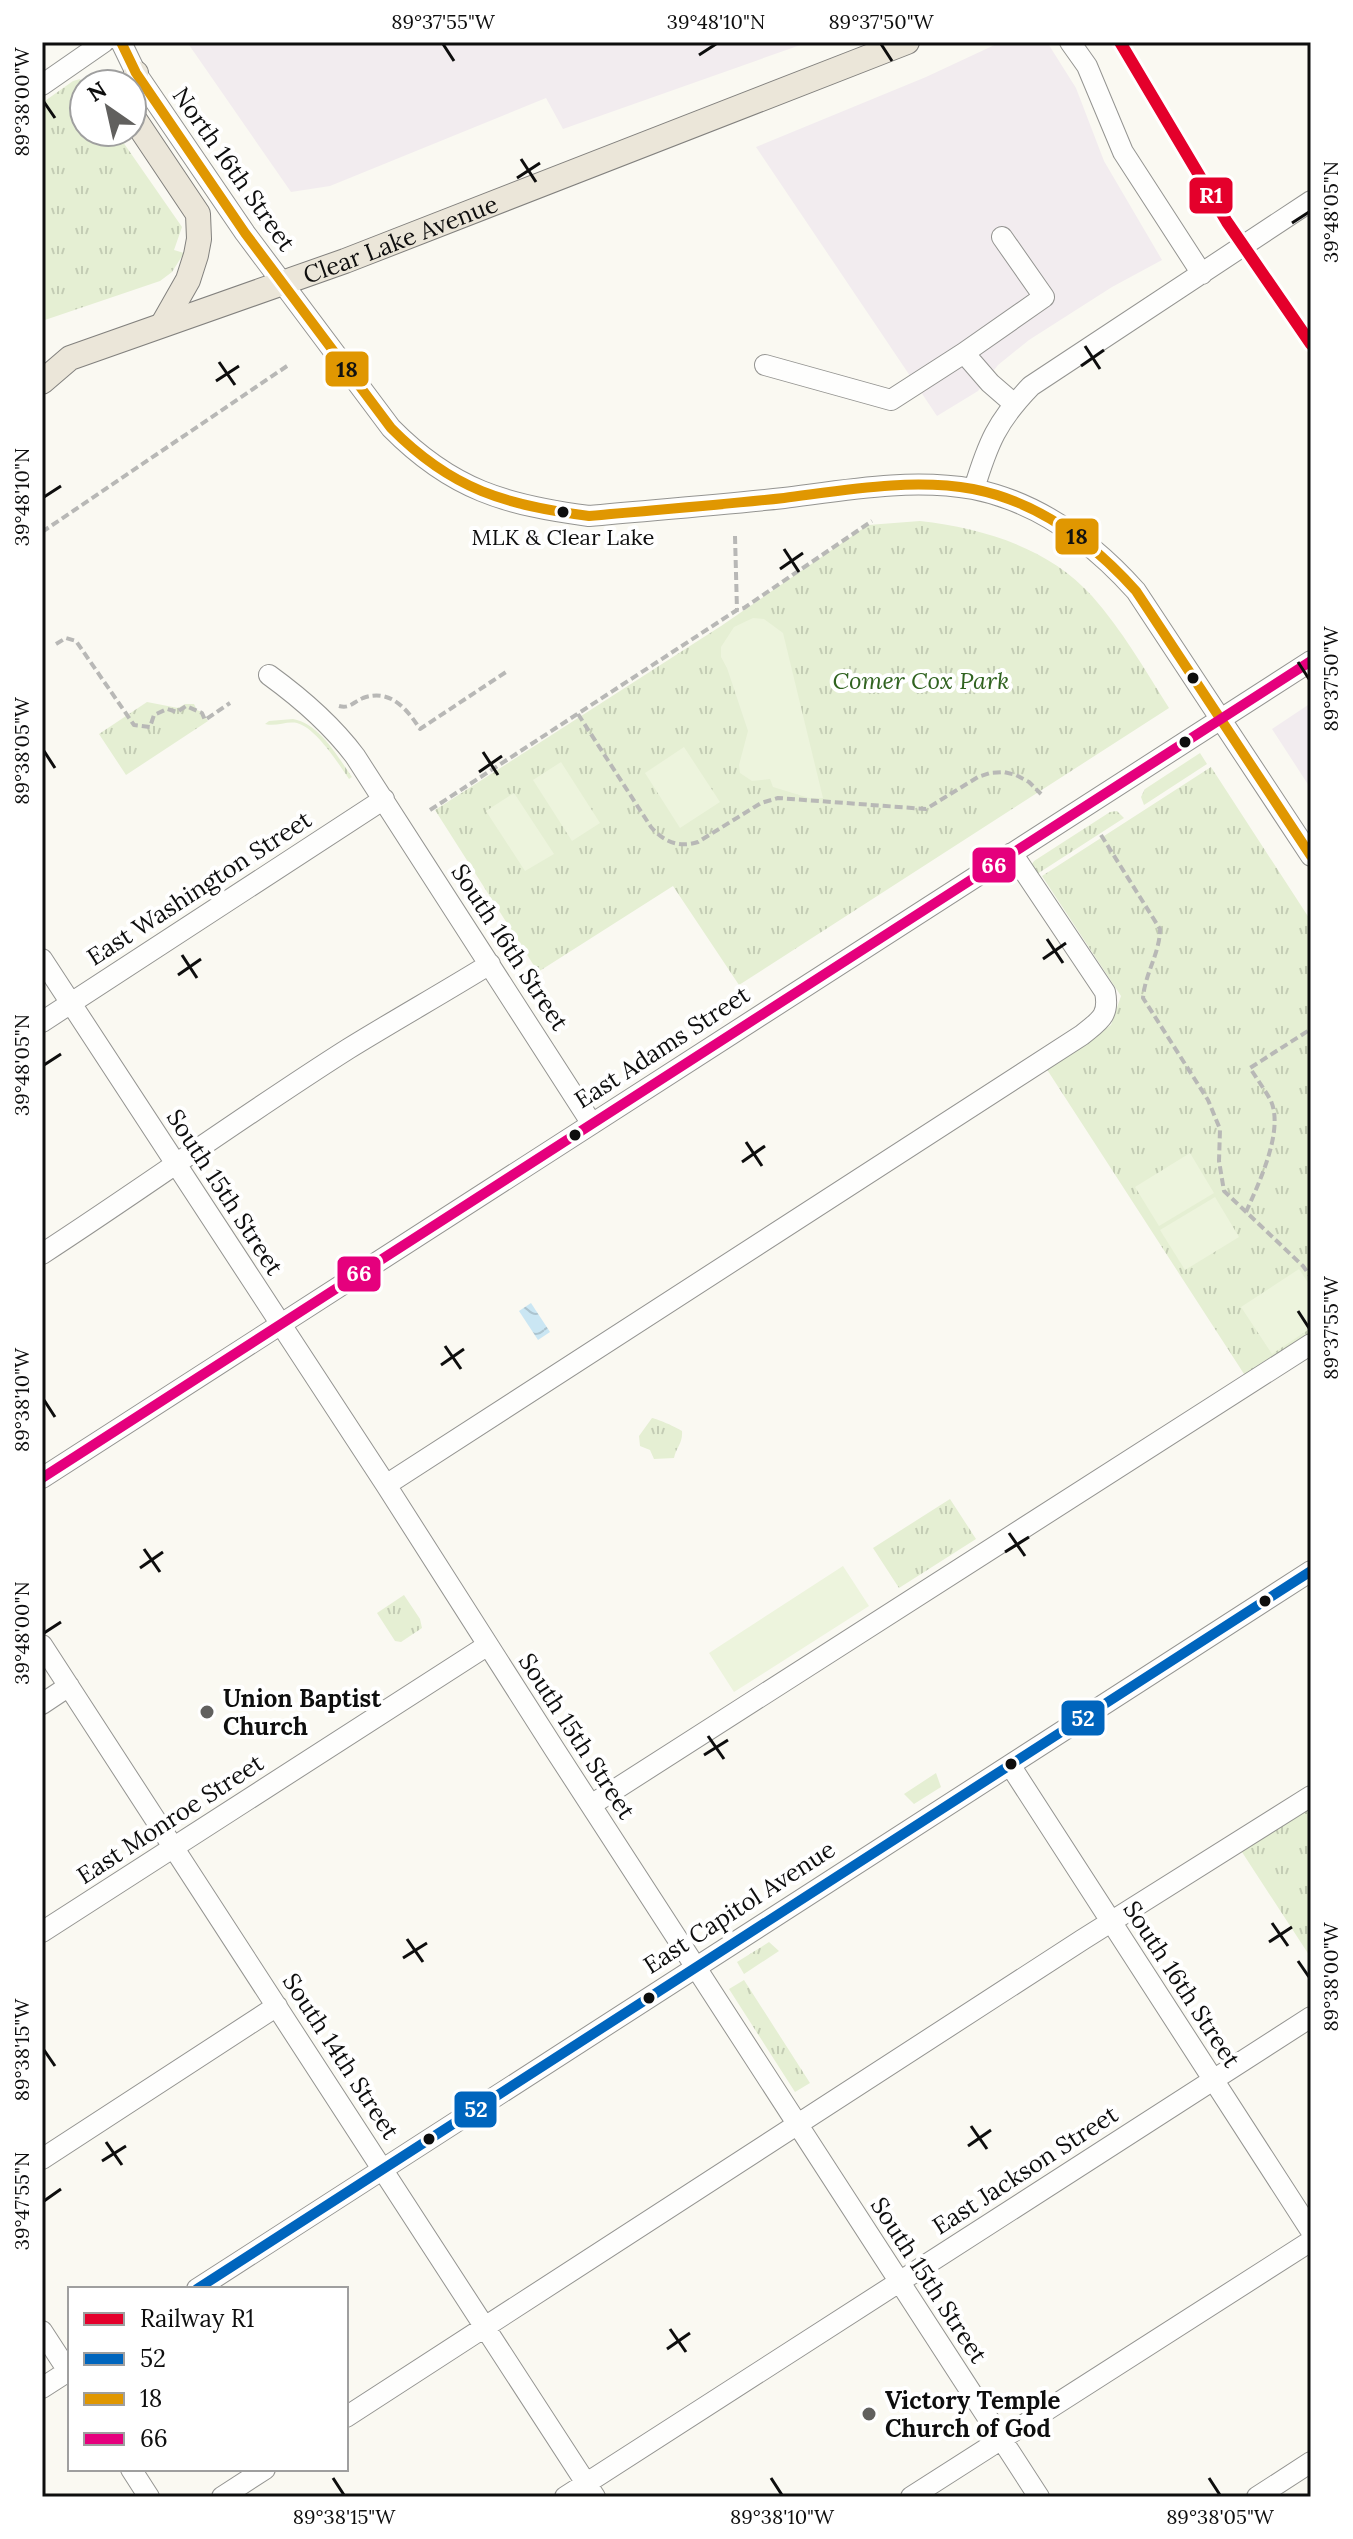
<svg xmlns="http://www.w3.org/2000/svg" width="1353" height="2539" font-family="Lora,serif">
  <style>
    .industrial { fill: #f2ecef }
    .grass { fill: url(#grass-tufts) }
    .pitch { fill: #edf4dd }
    .water { fill: url(#water-waves) }
    .lines { fill: none; stroke-linecap: round; stroke-linejoin: round }
    .minor-casing { stroke: #949491; stroke-width: 22 }
    .major-casing { stroke: #82817e; stroke-width: 26 }
    .path { stroke: #b8b8b6; stroke-width: 4; stroke-dasharray: 8 4; stroke-linecap: butt }
    .minor { stroke: #fefefd; stroke-width: 20 }
    .major { stroke: #ebe6d9; stroke-width: 24 }
    .bus-1-casing { stroke: #fff; stroke-width: 16 }
    .bus-2-casing { stroke: #fff; stroke-width: 16 }
    .bus-3-casing { stroke: #fff; stroke-width: 16 }
    .bus-1 { stroke: #0065bd; stroke-width: 10 }
    .bus-2 { stroke: #e09701; stroke-width: 10 }
    .bus-3 { stroke: #e5007d; stroke-width: 10 }
    .rail-1-casing { stroke: #fff; stroke-width: 18 }
    .rail-1 { stroke: #e4002b; stroke-width: 12 }
    .ticks { fill: none; stroke: #0e0e0e; stroke-width: 3 }
    .bus-dot { fill: #0e0e0e; stroke: #fff; stroke-width: 3 }
    .poi-dot { fill: #61605e; stroke: #fff; stroke-width: 3 }
    .labels { text-anchor: middle; dominant-baseline: central; stroke-width: 8; stroke-linejoin: round; paint-order: stroke }
    .bus-label { font-size: 22px; fill: #0e0e0e; stroke: #fff }
    .street-label { font-size: 24px; fill: #0e0e0e; stroke: #fff }
    .park-label { font-size: 24px; font-style: italic; fill: #306320; stroke: #fff }
    .poi-label { font-size: 24px; font-weight: bold; fill: #0e0e0e; stroke: #fff; text-anchor: start }
    .line-badge { stroke: #fff; stroke-width: 3 }
    .badge-label { font-size: 22px; text-anchor: middle; font-weight: bold; fill: #fff }
    .pale-badge-label { font-size: 22px; text-anchor: middle; font-weight: bold; fill: #111 }
    .neatline { fill: none; stroke: #0e0e0e; stroke-width: 3 }
    .ticks-label { font-size: 20px; text-anchor: middle; fill: #0e0e0e }
  </style>
  <defs>
    <pattern id="grass-tufts" width="24" height="20" patternUnits="userSpaceOnUse" patternTransform="scale(2)"><rect width="24" height="20" fill="#e5efd3"/><path d="M3 7l-1-3M5 7V3M7 7l1-3M15 17l-1-3M17 17v-4M19 17l1-3" fill="none" stroke="#c3ccb4"/></pattern>
    <pattern id="water-waves" width="16" height="10" patternUnits="userSpaceOnUse" patternTransform="scale(2)"><rect width="16" height="10" fill="#cae6f3"/><path d="M0 5q4-4 8 0t8 0" fill="none" stroke="#acc4cf"/></pattern>
  </defs>
  <rect width="100%" height="100%" fill="#faf9f2"/>
  <path class="industrial" d="M187,42H809L563,129L546,98L330,186L291,192Z
    M1001,42H1047L1076,88L1104,161L1162,260L1112,287L1029,340L998,365L978,391L937,416L756,147L926,77Z
    M1311,703V789L1272,729Z"/>
  <path class="grass" d="M80,79L84,85V132H116L182,227L174,250L184,253L172,272L160,281L42,321V103L73,81Z
    M920,521C983,528 1049,548 1092,596C1122,630 1145,670 1169,708L739,985L673,886L538,972L435,810L721,626L868,525Z
    M147,702L178,708L185,704H194L197,710L202,712L208,721L126,775L99,734Z
    M293,719C320,724 337,756 352,777L349,779C338,763 316,728 297,723C286,721 276,727 265,724L269,721Z
    M1200,753L1207,764L1144,805L1141,797L1145,789Z
    M1211,767L1311,921V1334L1246,1377L1046,1068L1111,1025L1121,996L1042,876Z
    M1117,811L1124,818L1034,876L1030,867L1034,861L1110,812Z
    M652,1418C658,1419 676,1427 682,1431C683,1443 676,1448 674,1458L654,1459L650,1450L640,1446L639,1436Z
    M950,1499L976,1539L899,1588L873,1548Z
    M404,1595L420,1619L422,1628L401,1642L395,1641L377,1613Z
    M936,1773L941,1787L914,1804L904,1794Z
    M1311,1802V1958L1240,1849Z
    M769,1942L779,1951L744,1974L737,1962Z
    M744,1980L810,2083L795,2092L729,1989Z"/>
  <path class="pitch" d="M753,618L764,619L783,633L823,798H809L773,787L770,779L752,781L740,773L739,765L748,731L727,668L721,657V647L734,627Z
    M684,747L720,802L680,828L645,773Z
    M561,762L600,823L572,841L533,780Z
    M514,793L554,854L525,871L486,811Z
    M1190,1153L1214,1193L1159,1226L1135,1187Z
    M1215,1197L1239,1237L1185,1270L1160,1230Z
    M1299,1269L1311,1287V1328L1272,1354L1241,1307Z
    M843,1566L869,1606L734,1692L709,1653Z"/>
  <path class="water" d="M531,1303L550,1332L538,1340L519,1311Z"/>
  <g class="lines">
    <defs>
      <path id="minor" d="M121,42L136,73L245,233L391,428C452,490 506,505 589,516C654,510 719,505 784,498C846,490 911,478 973,489C1039,502 1093,543 1136,591L1311,856
        M1070,42L1087,66L1123,152L1202,274
        M42,85L104,42
        M1002,237L1044,297L964,353L990,383L1013,403
        M765,365L891,400L964,353
        M974,489C988,443 997,421 1031,386L1311,201
        M269,675C302,699 331,724 355,756L592,1124
        M42,959L386,1485L555,1750L1039,2497
        M42,1022L384,799
        M42,1254C145,1187 244,1115 348,1049C395,1020 443,993 490,964
        M42,1478L1311,661
        M386,1485L1082,1035C1099,1021 1110,1016 1105,992L1012,853
        M42,1645L595,2497
        M42,1704L69,1686
        M1010,1765L1311,2231
        M591,1805L1311,1344
        M42,1932L488,1645
        M42,2159L277,2006
        M197,2289L1311,1571
        M42,2331L70,2374
        M42,2388L70,2370
        M346,2417L1082,1940L1311,1796
        M131,2469L149,2497
        M222,2497L265,2469
        M565,2497L1311,2017
        M911,2497L1311,2241
        M1257,2497L1311,2462"/>
      <g id="major">
        <path d="M136,73L133,117L198,214L199,239L196,255L188,280L163,324"/>
        <path id="s1" d="M42,382L70,358L345,261L907,42"/>
      </g>
    </defs>
    <use href="#minor" class="minor-casing"/>
    <use href="#major" class="major-casing"/>
    <path class="path" d="M42,532L290,364
      M735,536L737,610
      M56,644L66,638L76,641L134,725L150,727L154,715L167,709L177,712L186,706L202,713L205,720L230,703
      M339,706C350,709 353,702 363,698C390,688 407,709 420,729L509,670
      M578,714L651,827C664,842 679,848 698,842L761,803L778,798L926,809L978,777L990,773L1004,772L1016,775L1029,782L1041,794
      M430,810L737,610L744,608L872,521
      M1101,835L1160,929C1160,953 1145,973 1143,998L1208,1100L1220,1129L1219,1161L1224,1191L1303,1266L1311,1277
      M1246,1212C1259,1183 1284,1131 1271,1101C1265,1090 1257,1079 1250,1068L1311,1029"/>
    <use href="#minor" class="minor"/>
    <use href="#major" class="major"/>
    <defs>
      <path id="bus-1" d="M197,2289L1311,1571"/>
      <path id="bus-2" d="M121,42L136,73L245,233L391,428C452,490 506,505 589,516C654,510 719,505 784,498C846,490 911,478 973,489C1039,502 1093,543 1136,591L1311,856"/>
      <path id="bus-3" d="M42,1478L1311,661"/>
    </defs>
    <use href="#bus-1" class="bus-1-casing"/>
    <use href="#bus-2" class="bus-2-casing"/>
    <use href="#bus-3" class="bus-3-casing"/>
    <use href="#bus-1" class="bus-1"/>
    <use href="#bus-2" class="bus-2"/>
    <use href="#bus-3" class="bus-3"/>
    <defs>
      <path id="rail-1" d="M1120,42L1227,222L1311,344"/>
    </defs>
    <use href="#rail-1" class="rail-1-casing"/>
    <use href="#rail-1" class="rail-1"/>
  </g>
  <path class="ticks" d="M443,44L454,61M881,44L892,61M699,55L716,44M44,102L55,118M521,159L536,182M517,178L540,163M1292,223L1309,212M1085,346L1100,369M219,362L235,385M1081,366L1104,350M216,381L239,366M44,497L61,486M784,549L799,572M780,569L803,553M1298,662L1309,679M44,751L55,768M483,752L498,775M479,772L502,756M1047,939L1063,963M182,955L197,978M1043,959L1066,943M178,975L201,959M44,1065L61,1054M746,1142L762,1166M742,1162L765,1146M1298,1311L1309,1328M445,1346L461,1369M441,1365L464,1349M44,1400L55,1417M1009,1533L1025,1556M144,1549L160,1572M1005,1552L1029,1537M140,1568L163,1552M44,1633L61,1622M708,1736L724,1759M704,1755L728,1740M1272,1923L1288,1946M407,1939L423,1962M1269,1942L1292,1927M403,1958L427,1943M1298,1961L1309,1977M44,2050L55,2066M971,2126L987,2149M106,2142L122,2165M968,2146L991,2130M102,2161L126,2146M44,2201L61,2189M670,2329L686,2352M667,2349L690,2333M333,2478L344,2495M771,2478L782,2495M1209,2478L1220,2495"/>
  <g class="bus-dot">
    <circle cx="563" cy="512" r="7"/>
    <circle cx="1193" cy="678" r="7"/>
    <circle cx="1185" cy="742" r="7"/>
    <circle cx="575" cy="1135" r="7"/>
    <circle cx="1265" cy="1601" r="7"/>
    <circle cx="1011" cy="1764" r="7"/>
    <circle cx="649" cy="1998" r="7"/>
    <circle cx="429" cy="2139" r="7"/>
  </g>
  <g class="poi-dot">
    <circle cx="207" cy="1712" r="8"/>
    <circle cx="869" cy="2414" r="8"/>
  </g>
  <g class="labels">
    <g class="bus-label">
      <text x="563" y="537">MLK &amp; Clear Lake</text>
    </g>
    <g class="street-label">
      <text transform="translate(234 169) rotate(55)">North 16th Street</text>
      <text stroke="none"><textPath href="#s1" startOffset="388">Clear Lake Avenue</textPath></text>
      <text transform="translate(199 888) rotate(-33)">East Washington Street</text>
      <text transform="translate(510 947) rotate(57)">South 16th Street</text>
      <text transform="translate(662 1047) rotate(-33)">East Adams Street</text>
      <text transform="translate(225 1192) rotate(57)">South 15th Street</text>
      <text transform="translate(577 1736) rotate(57)">South 15th Street</text>
      <text transform="translate(170 1819) rotate(-33)">East Monroe Street</text>
      <text transform="translate(739 1907) rotate(-33)">East Capitol Avenue</text>
      <text transform="translate(1182 1984) rotate(57)">South 16th Street</text>
      <text transform="translate(341 2056) rotate(57)">South 14th Street</text>
      <text transform="translate(1025 2170) rotate(-33)">East Jackson Street</text>
      <text transform="translate(929 2280) rotate(57)">South 15th Street</text>
    </g>
    <g class="park-label">
      <text x="921" y="680">Comer Cox Park</text>
    </g>
    <g class="poi-label">
      <text x="223" y="1698">Union Baptist<tspan x="223" dy="28">Church</tspan></text>
      <text x="885" y="2400">Victory Temple<tspan x="885" dy="28">Church of God</tspan></text>
    </g>
  </g>
  <g class="line-badge">
    <rect x="1188" y="176" width="46" height="39" rx="8" fill="#e4002b"/>
    <rect x="324" y="350" width="46" height="38" rx="8" fill="#e09701"/>
    <rect x="1054" y="517" width="46" height="39" rx="8" fill="#e09701"/>
    <rect x="971" y="846" width="46" height="38" rx="8" fill="#e5007d"/>
    <rect x="336" y="1255" width="46" height="38" rx="8" fill="#e5007d"/>
    <rect x="1060" y="1699" width="46" height="38" rx="8" fill="#0065bd"/>
    <rect x="453" y="2090" width="45" height="39" rx="8" fill="#0065bd"/>
  </g>
  <g class="badge-label">
    <text x="1211" y="203">R1</text>
    <text x="994" y="873">66</text>
    <text x="359" y="1281">66</text>
    <text x="1083" y="1726">52</text>
    <text x="476" y="2117">52</text>
  </g>
  <g class="pale-badge-label">
    <text x="347" y="377">18</text>
    <text x="1077" y="544">18</text>
  </g>
  <rect width="1353" height="2539" fill="none" stroke="#ffffff" stroke-width="88"/>
  <rect x="68" y="2287" width="280" height="184" fill="#ffffff" stroke="#9f9f9f" stroke-width="2"/>
  <rect x="84" y="2313" width="40" height="12" fill="#e4002b" stroke="#9f9f9f" stroke-width="2"/>
  <text x="140" y="2327" font-size="24" fill="#0e0e0e">Railway R1</text>
  <rect x="84" y="2353" width="40" height="12" fill="#0065bd" stroke="#9f9f9f" stroke-width="2"/>
  <text x="140" y="2367" font-size="24" fill="#0e0e0e">52</text>
  <rect x="84" y="2393" width="40" height="12" fill="#e09701" stroke="#9f9f9f" stroke-width="2"/>
  <text x="140" y="2407" font-size="24" fill="#0e0e0e">18</text>
  <rect x="84" y="2433" width="40" height="12" fill="#e5007d" stroke="#9f9f9f" stroke-width="2"/>
  <text x="140" y="2447" font-size="24" fill="#0e0e0e">66</text>
  <g transform="translate(108 108) rotate(326)"><circle r="38" fill="#ffffff" stroke="#9f9f9f" stroke-width="2"/>
  <path d="M0-6L14 30L0 20L-14 30Z" fill="#61605e"/>
  <text y="-12" font-size="22" font-weight="bold" text-anchor="middle" fill="#0e0e0e">N</text>
  </g>
  <rect x="44" y="44" width="1265" height="2451" class="neatline"/>
  <g class="ticks-label">
    <text x="443" y="29">89°37'55"W</text>
    <text x="716" y="29">39°48'10"N</text>
    <text x="881" y="29">89°37'50"W</text>
    <text transform="translate(22 102) rotate(-90)" y="7">89°38'00"W</text>
    <text transform="translate(1331 212) rotate(-90)" y="7">39°48'05"N</text>
    <text transform="translate(22 497) rotate(-90)" y="7">39°48'10"N</text>
    <text transform="translate(1331 679) rotate(-90)" y="7">89°37'50"W</text>
    <text transform="translate(22 751) rotate(-90)" y="7">89°38'05"W</text>
    <text transform="translate(22 1065) rotate(-90)" y="7">39°48'05"N</text>
    <text transform="translate(1331 1328) rotate(-90)" y="7">89°37'55"W</text>
    <text transform="translate(22 1400) rotate(-90)" y="7">89°38'10"W</text>
    <text transform="translate(22 1633) rotate(-90)" y="7">39°48'00"N</text>
    <text transform="translate(1331 1977) rotate(-90)" y="7">89°38'00"W</text>
    <text transform="translate(22 2050) rotate(-90)" y="7">89°38'15"W</text>
    <text transform="translate(22 2201) rotate(-90)" y="7">39°47'55"N</text>
    <text x="344" y="2524">89°38'15"W</text>
    <text x="782" y="2524">89°38'10"W</text>
    <text x="1220" y="2524">89°38'05"W</text>
  </g>
</svg>
